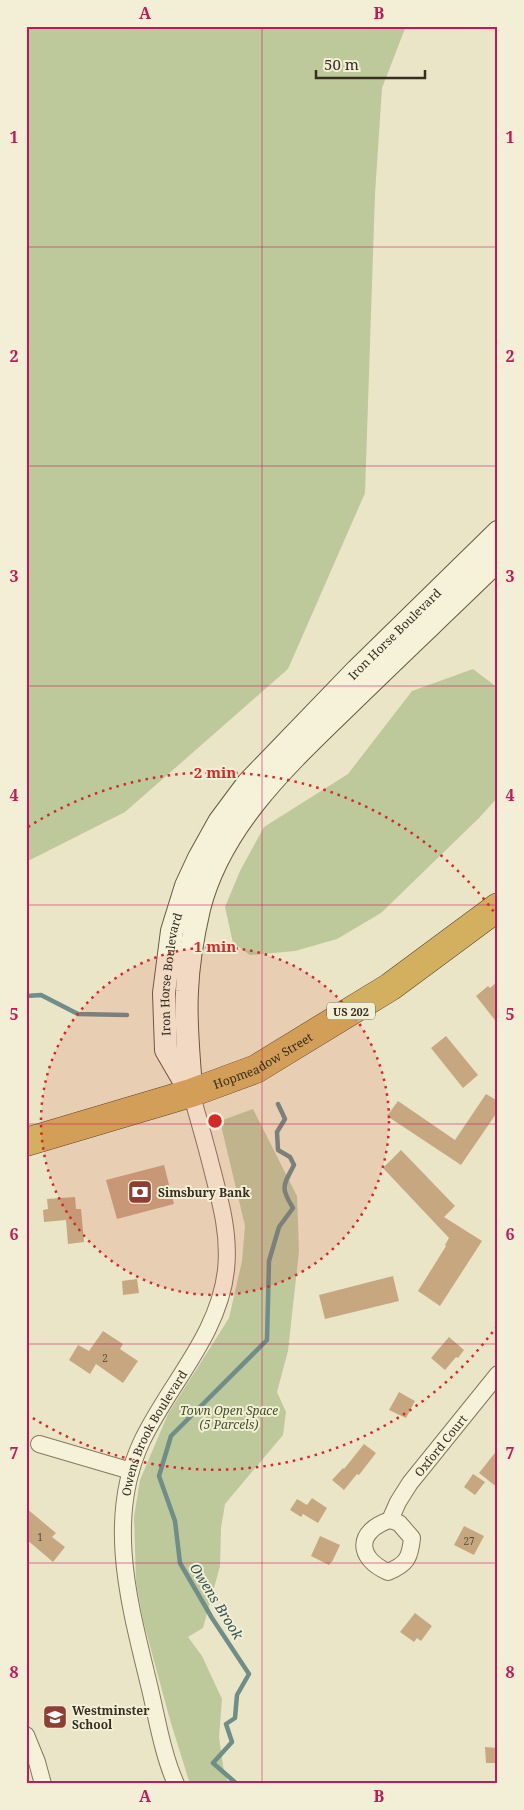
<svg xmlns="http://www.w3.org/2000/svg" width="524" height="1810" font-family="'Noto Serif',serif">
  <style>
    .green { fill: #bdc89b }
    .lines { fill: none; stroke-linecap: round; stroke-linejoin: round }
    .stream { stroke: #6f8d89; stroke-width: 4.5 }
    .building { fill: #c6a780 }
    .street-casing { stroke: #85785e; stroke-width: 18 }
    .secondary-casing { stroke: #675941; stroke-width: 24 }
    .highway-casing { stroke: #534631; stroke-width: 29 }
    .street { stroke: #f6f2d9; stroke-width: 16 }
    .secondary { stroke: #f6f2d9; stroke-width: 22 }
    .highway { stroke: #d3b05f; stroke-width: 28 }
    .grid { fill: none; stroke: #c2185b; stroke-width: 1; stroke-opacity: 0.55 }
    .ring { fill: none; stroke: #d62828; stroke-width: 2.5; stroke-dasharray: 2.5 5 }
    .labels { text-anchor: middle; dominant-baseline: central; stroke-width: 4; stroke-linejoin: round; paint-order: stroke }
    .number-label { font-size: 10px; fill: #5a4c38 }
    .shield { fill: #f3efd6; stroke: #6f6857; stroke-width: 1 }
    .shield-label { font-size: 11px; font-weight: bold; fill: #362e20 }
    .street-label { font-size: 12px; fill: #362e20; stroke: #f3efd6 }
    .poi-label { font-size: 12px; font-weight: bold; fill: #362e20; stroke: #f3efd6; text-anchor: start }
    .park-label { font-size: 12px; font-style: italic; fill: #415128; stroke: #f3efd6 }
    .water-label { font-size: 14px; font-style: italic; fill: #315255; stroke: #f3efd6 }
    .centre { fill: #d62828; stroke: #f3efd6; stroke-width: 2.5 }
    .ring-label { font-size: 15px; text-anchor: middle; font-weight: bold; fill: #d62828; stroke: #f3efd6; stroke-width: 4; stroke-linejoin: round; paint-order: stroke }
    .neatline { fill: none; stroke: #c2185b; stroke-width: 2 }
    .grid-label { font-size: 16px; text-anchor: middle; font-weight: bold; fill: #c2185b }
  </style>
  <rect width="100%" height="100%" fill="#ebe5c7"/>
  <path class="green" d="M26,26H406L382,88L375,194L365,493L288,669L125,812L26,862Z
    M473,669L498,688V797L479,818L381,913L337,939L295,951L250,955L233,943L225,907L240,871L264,827L348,774L412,691Z
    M253,1109L297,1196L299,1251L288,1351L277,1392L286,1412L283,1435L225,1504L221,1528L220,1566L203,1628L188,1637L202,1656L222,1699L219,1737L224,1772L229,1784H190L170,1720L143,1620L136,1581L134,1517L140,1480L168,1414L229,1318L242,1261L245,1226L220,1121Z"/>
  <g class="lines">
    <path class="stream" d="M26,996L41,995L78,1014L127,1015
      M237,1784L213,1763L232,1742L226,1724L235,1718L237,1695L249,1674L212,1618L180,1563L175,1521L159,1476L171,1436L267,1340L269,1261L279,1227L293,1208C280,1187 283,1186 294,1165L290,1157L278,1150L277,1132L285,1119L278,1104"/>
  </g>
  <path class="building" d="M498,981V1024L476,996L488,986L490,988Z
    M446,1036L478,1075L463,1088L431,1048Z
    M486,1094L498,1101V1111L461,1165L387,1116L398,1101L455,1140Z
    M401,1150L455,1206L444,1217L482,1241L440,1306L418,1291L446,1246L445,1245L449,1238L383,1168Z
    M164,1165L174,1204L117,1219L106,1180Z
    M75,1197L76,1209H81L84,1242L68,1244L66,1220L44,1222L43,1210L48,1209L47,1199Z
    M393,1276L399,1301L325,1319L319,1295Z
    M137,1279L139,1293L123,1295L122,1281Z
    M103,1331L123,1344L120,1349L138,1361L123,1383L96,1364L90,1374L69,1360L78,1345L89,1351Z
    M449,1337L464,1350L458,1358L456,1357L445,1370L431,1358Z
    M399,1392L415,1401L406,1418L389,1410Z
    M364,1444L376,1453L359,1475L357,1474L344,1490L332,1480L343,1468L344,1469Z
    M498,1449V1488L479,1473Z
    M473,1474L485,1482L475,1495L464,1487Z
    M312,1498L327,1508L318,1523L303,1514L301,1517L290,1510L297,1499L307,1505Z
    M26,1508L56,1533L52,1537L65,1547L53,1562L26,1539Z
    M464,1526L484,1536L474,1555L454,1545Z
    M320,1536L340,1545L332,1562H331L329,1565L311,1556Z
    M415,1613L432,1626L421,1641L417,1638L414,1642L400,1632Z
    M485,1747L498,1748V1763H486Z"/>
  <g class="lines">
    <defs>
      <g id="street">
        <path d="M39,1444L131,1471"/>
        <path id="s1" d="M390,1520L399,1523L412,1538C410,1558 407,1564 388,1572C356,1558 356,1531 390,1520L398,1502L410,1483L498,1374"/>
        <path d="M26,1735L37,1762L43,1784"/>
        <path id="s2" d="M176,1784C163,1755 157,1719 150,1689C131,1609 104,1521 142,1441C169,1384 219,1335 226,1270C230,1234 220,1200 211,1165C205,1141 198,1117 191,1093"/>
      </g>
      <g id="secondary">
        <path d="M191,1089C189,1057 185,1023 187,991C188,964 193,935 199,909C222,818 298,754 362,691C407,647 453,604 498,560"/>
        <path id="s3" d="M191,1093L166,1050L164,993L172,931L186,886L199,858L219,822L248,783L357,670L498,532"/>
      </g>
      <g id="highway">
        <path id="s4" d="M26,1142L191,1093L256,1069L390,987L498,907"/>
      </g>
    </defs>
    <use href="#street" class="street-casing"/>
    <use href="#secondary" class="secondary-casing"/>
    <use href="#highway" class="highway-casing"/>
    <use href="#street" class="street"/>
    <use href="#secondary" class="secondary"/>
    <use href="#highway" class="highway"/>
  </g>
  <path class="grid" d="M262,26V1784M26,247H498M26,466H498M26,686H498M26,905H498M26,1124H498M26,1344H498M26,1563H498"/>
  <circle cx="215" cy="1121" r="174" fill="#d62828" fill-opacity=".12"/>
  <g class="ring">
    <circle cx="215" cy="1121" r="174"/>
    <path d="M497 1326A348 348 0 0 1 28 1415M28 827A348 348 0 0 1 497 916"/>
  </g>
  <defs>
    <symbol id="bank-square" viewBox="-11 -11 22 22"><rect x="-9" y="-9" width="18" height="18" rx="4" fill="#8f3f32" stroke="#f3efd6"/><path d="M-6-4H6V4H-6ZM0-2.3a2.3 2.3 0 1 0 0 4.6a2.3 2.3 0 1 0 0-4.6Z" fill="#fff"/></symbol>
    <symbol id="school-square" viewBox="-11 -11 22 22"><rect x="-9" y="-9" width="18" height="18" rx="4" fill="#8f3f32" stroke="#f3efd6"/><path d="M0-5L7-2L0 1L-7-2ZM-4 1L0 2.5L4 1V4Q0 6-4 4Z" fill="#fff"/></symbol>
  </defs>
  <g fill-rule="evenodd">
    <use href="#bank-square" x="126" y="1178" width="28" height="28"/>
    <use href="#school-square" x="41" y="1703" width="28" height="28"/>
  </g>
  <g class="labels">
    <g class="number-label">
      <text x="105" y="1358">2</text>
      <text x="40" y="1537">1</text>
      <text x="469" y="1541">27</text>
    </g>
    <rect class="shield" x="327" y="1002.5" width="48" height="17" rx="4"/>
    <g class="shield-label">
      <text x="351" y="1011">US 202</text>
    </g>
    <g class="street-label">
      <text stroke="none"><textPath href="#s3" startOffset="546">Iron Horse Boulevard</textPath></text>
      <text stroke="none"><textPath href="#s3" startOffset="126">Iron Horse Boulevard</textPath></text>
      <text stroke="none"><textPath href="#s4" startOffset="251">Hopmeadow Street</textPath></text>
      <text stroke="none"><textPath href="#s2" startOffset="364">Owens Brook Boulevard</textPath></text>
      <text stroke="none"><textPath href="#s1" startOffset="241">Oxford Court</textPath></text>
    </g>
    <g class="poi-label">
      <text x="158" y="1192">Simsbury Bank</text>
      <text x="72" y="1710">Westminster<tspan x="72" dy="14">School</tspan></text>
    </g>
    <g class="park-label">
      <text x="229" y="1410">Town Open Space<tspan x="229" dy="14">(5 Parcels)</tspan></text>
    </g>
    <g class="water-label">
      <text transform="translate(217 1601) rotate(58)">Owens Brook</text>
    </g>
  </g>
  <circle cx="215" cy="1121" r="8" class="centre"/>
  <g class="ring-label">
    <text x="215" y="778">2 min</text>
    <text x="215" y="952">1 min</text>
  </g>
  <rect width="524" height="1810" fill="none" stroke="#f3efd6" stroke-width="55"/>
  <path d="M316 70v8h109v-8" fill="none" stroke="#362e20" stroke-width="2.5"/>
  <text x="324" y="70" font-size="15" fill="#362e20" stroke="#f3efd6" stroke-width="4" paint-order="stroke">50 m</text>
  <rect x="28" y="28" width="468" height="1754" class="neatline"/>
  <g class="grid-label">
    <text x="145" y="19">A</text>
    <text x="379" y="19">B</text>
    <text x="14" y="143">1</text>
    <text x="510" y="143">1</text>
    <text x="14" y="362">2</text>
    <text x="510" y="362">2</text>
    <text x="14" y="582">3</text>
    <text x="510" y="582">3</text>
    <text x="14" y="801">4</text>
    <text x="510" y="801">4</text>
    <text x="14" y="1020">5</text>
    <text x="510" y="1020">5</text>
    <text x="14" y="1240">6</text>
    <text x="510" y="1240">6</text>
    <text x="14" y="1459">7</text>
    <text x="510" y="1459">7</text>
    <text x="14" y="1678">8</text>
    <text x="510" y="1678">8</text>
    <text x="145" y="1802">A</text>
    <text x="379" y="1802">B</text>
  </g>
</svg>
